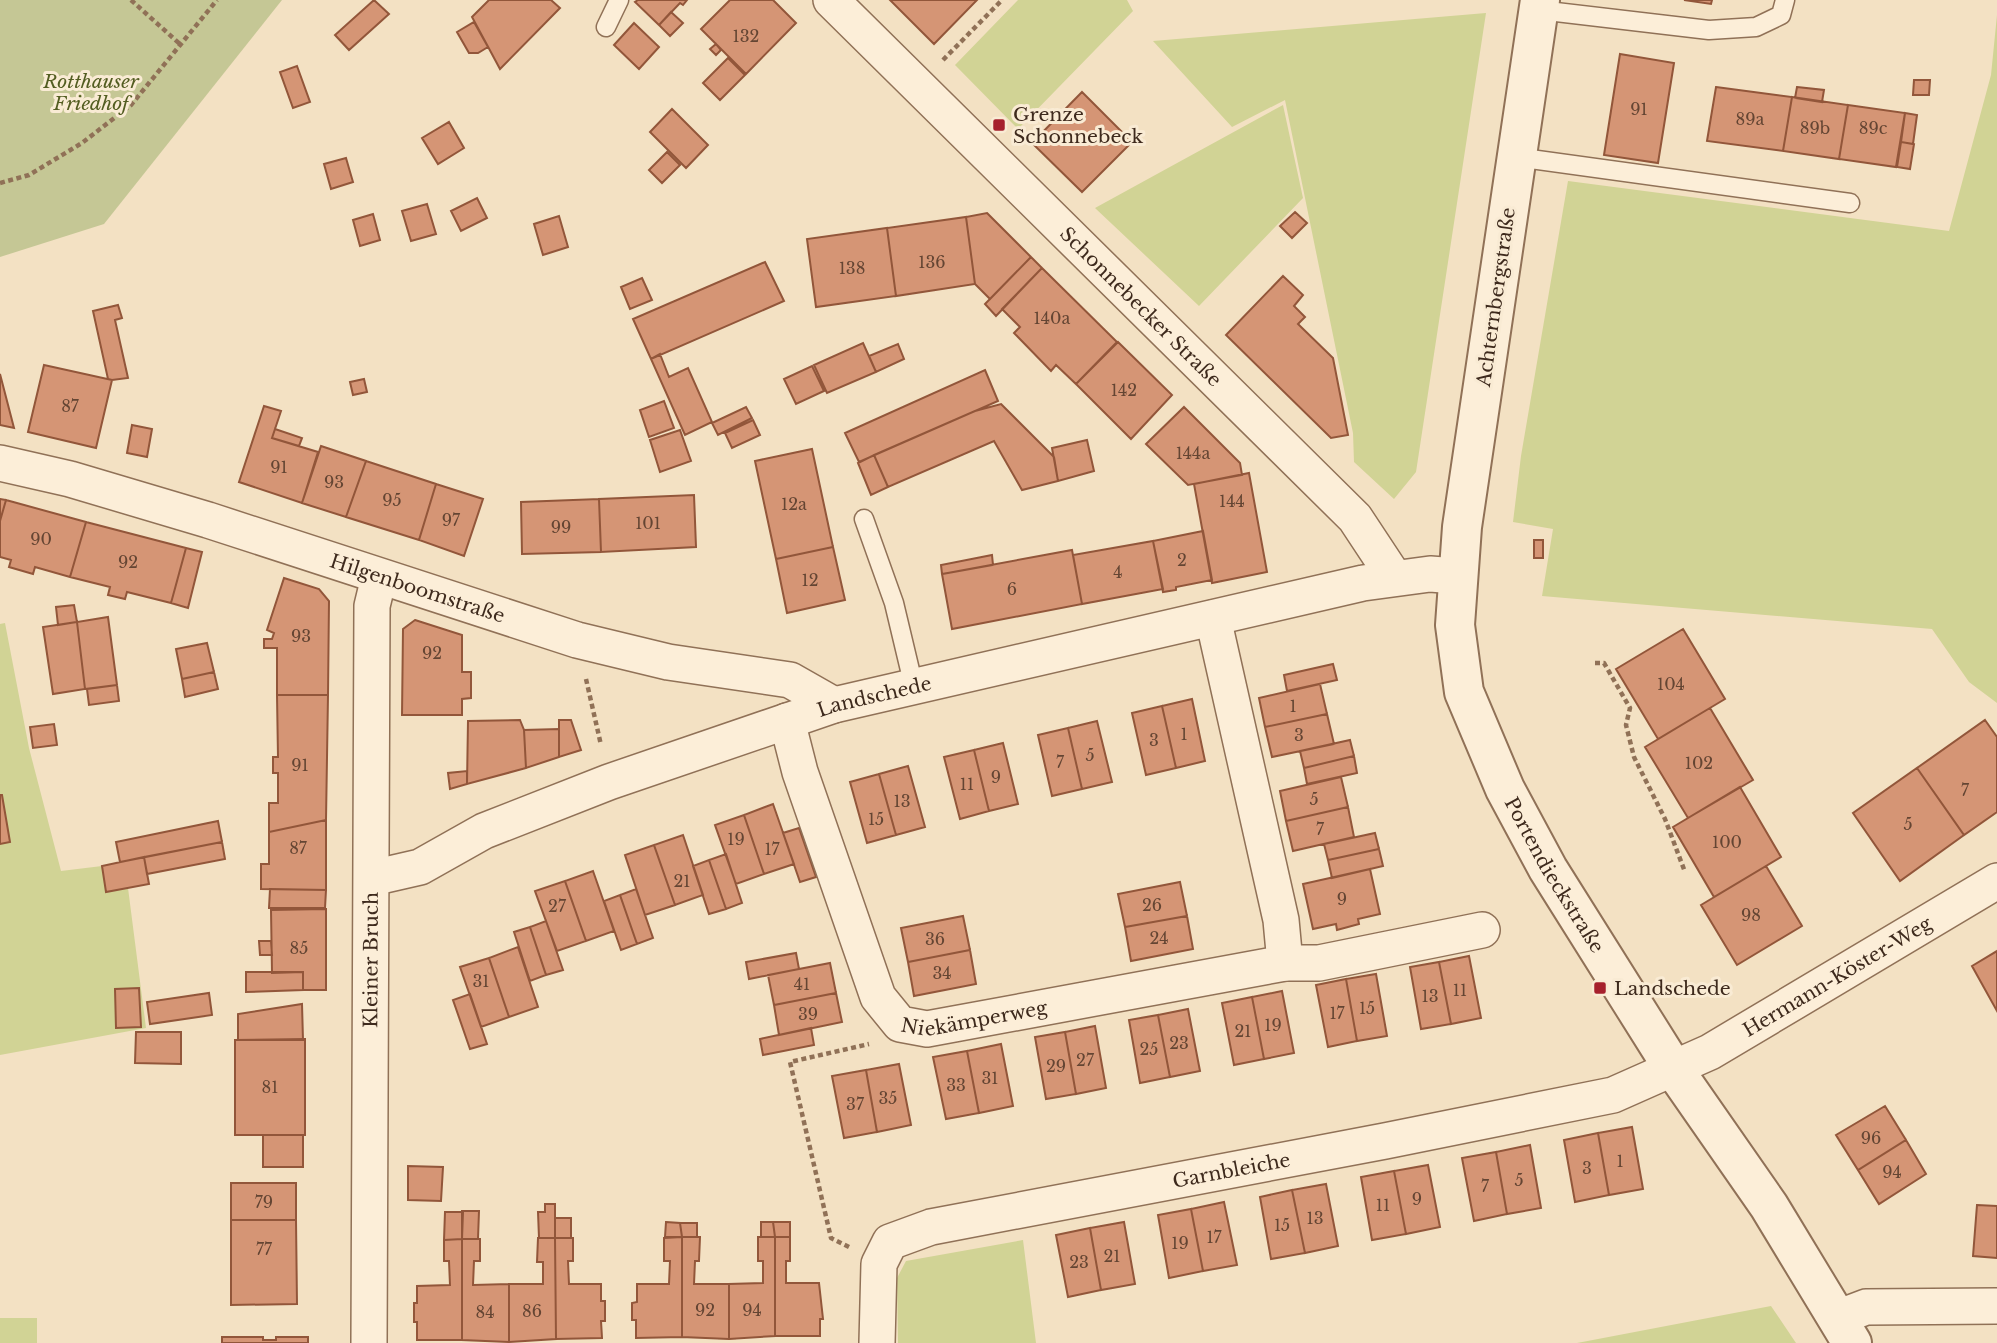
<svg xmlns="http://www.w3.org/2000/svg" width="1997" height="1343" font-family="'Libre Baskerville',serif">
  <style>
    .green { fill: #d1d395 }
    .cemetery { fill: #c5c795 }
    .building { fill: #d59575; stroke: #92563a; stroke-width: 2 }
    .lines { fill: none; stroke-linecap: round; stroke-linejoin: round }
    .service-casing { stroke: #907157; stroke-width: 21 }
    .minor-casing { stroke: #907157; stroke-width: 38 }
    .tertiary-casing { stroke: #907157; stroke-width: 42 }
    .path { stroke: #907157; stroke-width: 4.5; stroke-dasharray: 5 3.5; stroke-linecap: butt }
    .service { stroke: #fceed8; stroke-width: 18 }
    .minor { stroke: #fceed8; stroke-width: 35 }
    .tertiary { stroke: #fceed8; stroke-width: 38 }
    .poi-dot { fill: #a6202c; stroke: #f9ebd4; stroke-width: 2.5 }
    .labels { text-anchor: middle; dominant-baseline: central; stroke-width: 6; stroke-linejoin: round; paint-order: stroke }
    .number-label { font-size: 16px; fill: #644533 }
    .park-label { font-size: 19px; font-style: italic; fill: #535d21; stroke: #f9ebd4 }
    .poi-label { font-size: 19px; fill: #3e2a1d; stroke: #f9ebd4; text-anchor: start }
    .street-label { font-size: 19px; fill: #3e2a1d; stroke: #f9ebd4 }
  </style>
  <rect width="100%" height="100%" fill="#f3e1c3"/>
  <path class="green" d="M1018,0H1127L1133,11L1018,129L955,65Z
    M1486,13L1416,472L1394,499L1354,462L1353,433L1285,100L1232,127L1153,41Z
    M1997,15V703L1969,682L1932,629L1542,596L1553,529L1513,522L1521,456L1568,181L1949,231L1991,75Z
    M1283,105L1303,198L1199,306L1095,208Z
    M5,623L29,748L61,871L102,866L106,892L128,888L146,1028L0,1055V624Z
    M1023,1240L1036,1343H898L897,1278L906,1261Z
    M1771,1306L1796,1343H1577Z
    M0,1318H37V1343H0Z"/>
  <path class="cemetery" d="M0,0H282L104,224L0,257Z"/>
  <path class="building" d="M374,0L389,14L349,50L335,35Z
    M489,0H551L560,8L500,69L472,17Z
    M638,0H687L683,5L680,3L659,25L635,2Z
    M730,0H773L796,23L746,74L701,29Z
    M890,0H977L934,44Z
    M1684,0H1712L1711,4Z
    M671,12L683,23L670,36L659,25Z
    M474,22L488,47L478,53H469L457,32Z
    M634,23L659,47L639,69L614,45Z
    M716,44L721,50L716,55L710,49Z
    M1620,54L1674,63L1658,163L1604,155Z
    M728,58L745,75L720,100L703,83Z
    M297,66L310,102L293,108L280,72Z
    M1914,80H1930L1929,95H1913Z
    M1716,87L1792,97L1783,151L1707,141Z
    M1797,87L1824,90L1822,102L1795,98Z
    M1082,92L1132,142L1082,192L1032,143Z
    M1792,97L1848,105L1839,159L1783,151Z
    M1848,105L1905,113L1896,167L1839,159Z
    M672,109L708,145L686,168L650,132Z
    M1905,113L1917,115L1913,144L1901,142Z
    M449,122L464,148L438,164L422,138Z
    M1901,142L1914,144L1910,169L1897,167Z
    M667,152L680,165L662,183L649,170Z
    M346,158L353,182L331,189L324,164Z
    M477,198L487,218L461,231L451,211Z
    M427,204L436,234L411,241L402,211Z
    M1295,212L1307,223L1292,238L1280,226Z
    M987,213L1031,257L990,299L975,284L966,217Z
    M373,214L380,240L360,246L353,220Z
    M559,216L568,247L543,255L534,224Z
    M966,217L975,284L896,296L887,228Z
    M887,228L896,296L816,307L807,239Z
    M1031,257L1042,268L996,316L985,304Z
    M765,262L784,301L651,359L633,319Z
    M1042,268L1117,342L1076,384L1056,365L1051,371L1014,333L1020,327L1002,309Z
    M1283,276L1303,295L1294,306L1305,317L1298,324L1333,358L1348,435L1331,438L1226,335Z
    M642,278L652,300L630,309L621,287Z
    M118,305L122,318L115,320L128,378L112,380L108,379L93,311Z
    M1118,342L1172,395L1131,439L1076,384Z
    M863,343L876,372L827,393L814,365Z
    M898,344L904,359L876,372L869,356Z
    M660,354L669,377L688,368L712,422L685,435L651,359Z
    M44,365L112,380L96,448L28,432Z
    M812,366L824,391L796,404L784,379Z
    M985,370L998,401L859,462L845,433Z
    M0,374L14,428L0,425Z
    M364,379L367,392L353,395L350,382Z
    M664,401L674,428L649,437L640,410Z
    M1001,404L1054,457L1058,481L1022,490L994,441L888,487L874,455L975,411Z
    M264,406L281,411L272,438L318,452L302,503L239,482Z
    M746,407L752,418L718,435L712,423Z
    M1184,407L1240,463L1242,475L1188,485L1146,444Z
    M753,420L760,435L732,448L725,433Z
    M132,425L152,429L147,457L127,453Z
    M275,429L302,438L299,446L272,438Z
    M680,430L691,461L660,472L650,440Z
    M1087,440L1094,471L1058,481L1052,448Z
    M321,446L366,461L346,517L302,503Z
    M812,449L833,547L776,559L755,461Z
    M874,455L888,487L871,495L858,463Z
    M366,461L436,484L419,540L346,517Z
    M1249,473L1267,572L1212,583L1194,484Z
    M436,484L483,499L464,556L419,540Z
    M694,495L696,547L601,552L599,499Z
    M0,499L6,500L0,521Z
    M599,499L601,552L522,554L521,502Z
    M6,500L86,522L70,577L35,567L33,574L9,567L11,560L0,557V521Z
    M86,522L186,548L171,603L127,592L125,599L108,595L110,587L70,577Z
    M1203,531L1212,580L1176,587V590L1163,592L1153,541Z
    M1534,540H1543V558H1534Z
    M1153,541L1163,589L1082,604L1073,555Z
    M833,547L845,600L787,613L776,559Z
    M186,548L202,552L188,608L171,603Z
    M1072,550L1082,604L952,629L942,574Z
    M992,555L993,565L942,574L941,565Z
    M284,578L319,589L329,601L328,695H277V648H264V639H272L274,633L267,630Z
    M74,605L77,622L58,625L56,607Z
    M108,617L117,685L85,689L77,622Z
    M415,620L462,635V672H471V698L462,699V715H402L403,629Z
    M77,622L85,689L53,694L43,627Z
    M1683,629L1725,699L1658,739L1616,669Z
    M207,643L214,672L182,679L176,649Z
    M1333,664L1337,680L1287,691L1284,675Z
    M214,672L218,689L185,697L182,679Z
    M1320,684L1327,714L1265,727L1259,698Z
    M117,685L119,701L89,705L87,689Z
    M277,695H328L326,820L269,832V803H278V773H273V757H278Z
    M1192,699L1205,761L1176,768L1162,706Z
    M1162,706L1176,768L1146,775L1132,713Z
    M1710,708L1753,780L1688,818L1645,747Z
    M1327,714L1334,744L1272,757L1265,727Z
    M520,720L524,730L526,768L467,784L468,721Z
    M559,720H571L581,750L559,757Z
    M1985,720L1997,737V812L1964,835L1917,768Z
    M1097,721L1112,782L1082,789L1068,728Z
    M54,724L57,745L33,748L30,727Z
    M1068,728L1082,789L1052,796L1038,735Z
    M559,729V757L526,768L524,730Z
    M1350,740L1354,756L1304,768L1300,751Z
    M1003,743L1018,804L989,811L974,750Z
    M974,750L989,811L960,819L944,757Z
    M1354,756L1357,773L1307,784L1304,768Z
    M908,766L925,827L896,835L879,774Z
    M1917,768L1964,835L1900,881L1853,813Z
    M467,771V784L450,789L448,773Z
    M879,774L896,835L867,843L850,782Z
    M1341,777L1348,807L1286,821L1280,791Z
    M1740,787L1781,857L1714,897L1673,827Z
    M0,795H2L10,842L0,844Z
    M773,804L794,864L764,874L744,815Z
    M1348,807L1354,837L1293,851L1286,821Z
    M744,815L764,874L736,884L715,825Z
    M326,820V890L261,889V864H269V832Z
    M218,821L222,842L120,862L116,842Z
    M799,828L816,877L800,882L783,833Z
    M1375,833L1379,849L1328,860L1324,844Z
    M683,835L703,895L675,905L654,845Z
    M222,842L225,859L147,874L144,857Z
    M654,845L675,905L645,915L625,855Z
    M1379,849L1383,866L1332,878L1328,860Z
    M726,854L742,903L726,909L709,860Z
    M144,857L149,884L106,892L102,866Z
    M709,860L726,909L709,914L693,866Z
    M1766,866L1802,926L1737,965L1701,905Z
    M1370,869L1380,914L1358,919L1359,924L1337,930L1336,924L1313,929L1303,884Z
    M593,871L614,931L586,941L565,881Z
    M565,881L586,941L557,951L535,891Z
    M1180,882L1187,916L1125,927L1118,894Z
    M270,889L326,890L325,908H269Z
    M636,889L653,938L637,944L620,895Z
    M620,895L637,944L621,950L604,901Z
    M326,909V990H303V972L272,973L271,910Z
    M963,916L970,950L908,962L901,928Z
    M1187,916L1193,949L1131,961L1125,927Z
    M546,921L563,970L546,975L530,927Z
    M530,927L546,975L530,981L514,932Z
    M259,941H271L272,955H260Z
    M518,947L538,1007L509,1017L489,958Z
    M970,950L976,984L914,996L908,962Z
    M1997,951V1011L1972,966Z
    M796,953L799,969L749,979L746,962Z
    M1469,956L1481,1018L1451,1024L1439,962Z
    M489,958L509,1017L481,1027L460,967Z
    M1439,962L1451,1024L1421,1029L1410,967Z
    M830,963L836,993L774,1005L768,975Z
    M246,972H303V990L246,992Z
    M1376,974L1387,1036L1357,1041L1346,979Z
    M1346,979L1357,1041L1328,1047L1316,985Z
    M139,988L141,1027L116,1028L115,989Z
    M1282,991L1294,1053L1264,1059L1252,997Z
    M209,993L212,1015L150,1024L147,1002Z
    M836,993L842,1022L779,1035L774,1005Z
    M470,994L487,1044L470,1049L453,1000Z
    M1252,997L1264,1059L1234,1065L1222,1003Z
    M302,1004L303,1040H238V1014Z
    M1188,1009L1200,1071L1170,1077L1158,1015Z
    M1158,1015L1170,1077L1140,1083L1129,1020Z
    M1095,1026L1106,1088L1076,1094L1065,1032Z
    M811,1028L814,1045L763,1055L760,1039Z
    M136,1032H181V1064L135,1063Z
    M1065,1032L1076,1094L1046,1099L1035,1037Z
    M305,1039V1135H235V1040Z
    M1001,1044L1013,1106L979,1113L967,1051Z
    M967,1051L979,1113L946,1119L933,1057Z
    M899,1064L911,1125L877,1132L866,1070Z
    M866,1070L877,1132L844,1138L832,1076Z
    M1885,1106L1906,1140L1858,1170L1836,1135Z
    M1632,1127L1643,1189L1609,1195L1598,1133Z
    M1598,1133L1609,1195L1575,1202L1564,1140Z
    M263,1135H303V1167H263Z
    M1906,1140L1926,1174L1879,1204L1858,1170Z
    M1530,1145L1541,1208L1507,1214L1496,1152Z
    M1496,1152L1507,1214L1474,1221L1462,1158Z
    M1428,1165L1440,1227L1406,1234L1394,1171Z
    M408,1166L443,1167L441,1201L408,1200Z
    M1394,1171L1406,1234L1372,1240L1361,1177Z
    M231,1183H296V1220H231Z
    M1326,1184L1338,1246L1305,1253L1292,1190Z
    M1292,1190L1305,1253L1271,1259L1260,1197Z
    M1224,1202L1237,1265L1203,1271L1191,1209Z
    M545,1204H555V1238H539L538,1212H545Z
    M1977,1205L1997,1206V1258L1973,1256Z
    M1191,1209L1203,1271L1169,1278L1158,1215Z
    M462,1211H479L478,1239H462Z
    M445,1212H463L462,1239L444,1240Z
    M555,1218H571V1238H555Z
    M231,1220H296L297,1304L231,1305Z
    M666,1222L680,1223L682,1237H665Z
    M761,1222H773L775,1237H761Z
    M773,1222H790V1237H775Z
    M1124,1222L1135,1284L1101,1290L1090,1228Z
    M680,1223H697V1237H682Z
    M1090,1228L1101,1290L1068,1297L1056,1235Z
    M682,1237H700L699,1261H695L694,1284H729V1339L682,1337Z
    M682,1237V1337L636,1338V1320H632V1303L637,1302V1284H669L670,1261H664V1238Z
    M758,1237H775V1336L729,1339V1284L763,1283V1261H758Z
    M775,1237H790V1261H786V1283H819L823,1319H820V1336H775Z
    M538,1238H555L556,1339L509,1342V1284H543V1262H537Z
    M555,1238H573V1261H568L569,1284H601V1301H605V1321H601L602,1338L556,1339Z
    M462,1239V1340H417V1322H414V1303H417V1286L450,1285L449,1261H444V1240Z
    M462,1239H480V1261H474L473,1285L509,1284V1342L462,1340Z
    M222,1337H263V1340H276V1337H308V1343H222Z"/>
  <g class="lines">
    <defs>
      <path id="service" d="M1539,10L1709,30L1756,27L1781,15L1785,0
        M606,27L619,0
        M1516,157L1850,203
        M864,519L894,603L914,687"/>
      <g id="minor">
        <path id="s1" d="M831,0L1355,518L1394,577"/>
        <path id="s2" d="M0,463L70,479L208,520L577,640L668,662L790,680L834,705"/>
        <path id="s3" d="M787,721L800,772L878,997L900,1024L927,1029L1285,963L1281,920L1213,618"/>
        <path id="s4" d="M372,878L420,867L484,831L609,782L834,705L1363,583L1430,574L1457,576"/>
        <path d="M1285,963H1319L1482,930"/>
        <path d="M1837,1318L1866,1307L1997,1306"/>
        <path id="s5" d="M369,1343L372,606L379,577"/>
        <path id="s6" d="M877,1343L879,1264L890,1242L931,1227L1385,1141L1613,1095L1710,1052L1997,881"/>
      </g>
      <g id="tertiary">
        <path id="s7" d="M1540,0L1462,527L1455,625L1464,692L1505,789L1548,869L1673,1068L1769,1206L1852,1343"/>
      </g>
    </defs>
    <use href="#service" class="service-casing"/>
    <use href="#minor" class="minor-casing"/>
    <use href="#tertiary" class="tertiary-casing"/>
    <path class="path" d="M131,0L181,45
      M943,60L1002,0
      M0,183L29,175L82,143L131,105L217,0
      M1595,663H1604L1630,708L1626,725L1634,757L1665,819L1685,872
      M586,679L601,745
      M849,1247L831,1238L790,1062L869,1044"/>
    <use href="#service" class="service"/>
    <use href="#minor" class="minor"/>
    <use href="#tertiary" class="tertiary"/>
  </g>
  <g class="poi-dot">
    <rect x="992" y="118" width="14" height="14" rx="3.5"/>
    <rect x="1593" y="981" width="14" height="14" rx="3.5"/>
  </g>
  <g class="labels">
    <g class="number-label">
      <text x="746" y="36">132</text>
      <text x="1639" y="109">91</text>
      <text x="1750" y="119">89a</text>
      <text x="1815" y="128">89b</text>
      <text x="1873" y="128">89c</text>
      <text x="932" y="262">136</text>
      <text x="852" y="268">138</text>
      <text x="1052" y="318">140a</text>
      <text x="1124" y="390">142</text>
      <text x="70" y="406">87</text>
      <text x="1193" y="453">144a</text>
      <text x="279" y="467">91</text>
      <text x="334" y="482">93</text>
      <text x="392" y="500">95</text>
      <text x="1232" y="501">144</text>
      <text x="794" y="504">12a</text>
      <text x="451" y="520">97</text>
      <text x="648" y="523">101</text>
      <text x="561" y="527">99</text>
      <text x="41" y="539">90</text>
      <text x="1182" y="560">2</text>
      <text x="128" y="562">92</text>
      <text x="1118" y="572">4</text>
      <text x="810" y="580">12</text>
      <text x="1012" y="589">6</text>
      <text x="301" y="636">93</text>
      <text x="432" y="653">92</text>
      <text x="1671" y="684">104</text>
      <text x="1293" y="706">1</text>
      <text x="1184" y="734">1</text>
      <text x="1299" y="735">3</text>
      <text x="1154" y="740">3</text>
      <text x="1090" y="755">5</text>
      <text x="1060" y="762">7</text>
      <text x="1699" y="763">102</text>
      <text x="300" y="765">91</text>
      <text x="996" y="777">9</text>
      <text x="967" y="784">11</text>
      <text x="1965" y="790">7</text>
      <text x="1314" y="799">5</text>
      <text x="902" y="801">13</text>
      <text x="876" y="819">15</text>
      <text x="1908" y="824">5</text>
      <text x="1320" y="829">7</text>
      <text x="736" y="839">19</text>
      <text x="1727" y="842">100</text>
      <text x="298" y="848">87</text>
      <text x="772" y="849">17</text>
      <text x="682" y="881">21</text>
      <text x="1342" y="899">9</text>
      <text x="1152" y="905">26</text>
      <text x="557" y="906">27</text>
      <text x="1751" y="915">98</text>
      <text x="1159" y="938">24</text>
      <text x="935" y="939">36</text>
      <text x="299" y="948">85</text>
      <text x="942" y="973">34</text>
      <text x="481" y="981">31</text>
      <text x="802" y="984">41</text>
      <text x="1460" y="990">11</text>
      <text x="1430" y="996">13</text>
      <text x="1367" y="1008">15</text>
      <text x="1337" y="1013">17</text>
      <text x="808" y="1014">39</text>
      <text x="1273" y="1025">19</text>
      <text x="1243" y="1031">21</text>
      <text x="1179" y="1043">23</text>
      <text x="1149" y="1049">25</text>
      <text x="1085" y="1060">27</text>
      <text x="1056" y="1066">29</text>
      <text x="990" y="1078">31</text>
      <text x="956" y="1085">33</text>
      <text x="270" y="1087">81</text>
      <text x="888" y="1098">35</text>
      <text x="855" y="1104">37</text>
      <text x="1871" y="1138">96</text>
      <text x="1620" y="1161">1</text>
      <text x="1587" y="1168">3</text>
      <text x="1892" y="1172">94</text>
      <text x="1519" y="1180">5</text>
      <text x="1485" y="1186">7</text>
      <text x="1417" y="1199">9</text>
      <text x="264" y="1202">79</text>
      <text x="1383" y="1205">11</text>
      <text x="1315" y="1218">13</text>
      <text x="1282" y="1225">15</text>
      <text x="1214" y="1237">17</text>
      <text x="1180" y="1243">19</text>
      <text x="264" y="1249">77</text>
      <text x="1112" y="1256">21</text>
      <text x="1079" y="1262">23</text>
      <text x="705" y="1310">92</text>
      <text x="752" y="1310">94</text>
      <text x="532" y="1311">86</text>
      <text x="485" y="1312">84</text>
    </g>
    <g class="park-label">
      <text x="91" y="81">Rotthauser<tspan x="91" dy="22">Friedhof</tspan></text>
    </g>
    <g class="poi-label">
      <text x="1013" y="114">Grenze<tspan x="1013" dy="22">Schonnebeck</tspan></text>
      <text x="1614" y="988">Landschede</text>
    </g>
    <g class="street-label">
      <text transform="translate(1496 297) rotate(-82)">Achternbergstraße</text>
      <text stroke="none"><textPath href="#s1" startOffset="436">Schonnebecker Straße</textPath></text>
      <text stroke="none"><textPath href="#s2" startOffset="436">Hilgenboomstraße</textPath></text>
      <text stroke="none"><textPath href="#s4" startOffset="536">Landschede</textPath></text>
      <text stroke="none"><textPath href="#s7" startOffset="903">Portendieckstraße</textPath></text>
      <text stroke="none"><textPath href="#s5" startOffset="383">Kleiner Bruch</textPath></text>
      <text stroke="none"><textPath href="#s6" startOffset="1096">Hermann-Köster-Weg</textPath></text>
      <text stroke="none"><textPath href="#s3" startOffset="401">Niekämperweg</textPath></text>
      <text stroke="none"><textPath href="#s6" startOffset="453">Garnbleiche</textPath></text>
    </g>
  </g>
</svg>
